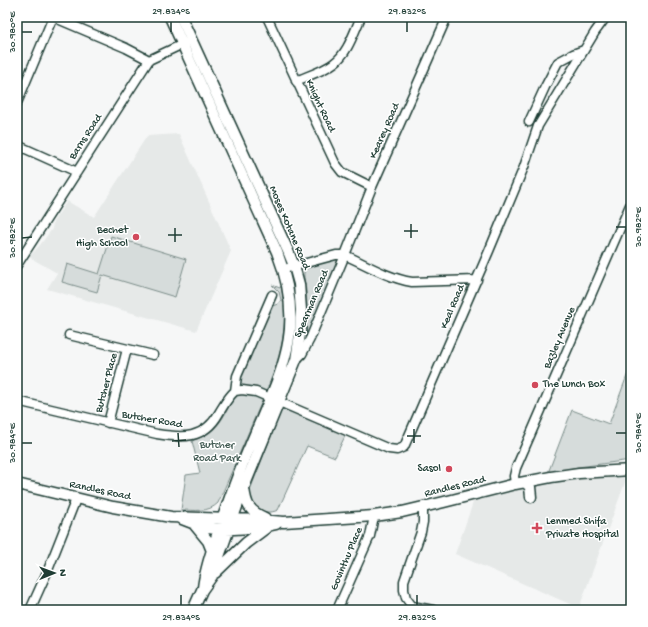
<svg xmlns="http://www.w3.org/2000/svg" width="648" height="627" font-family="'Gochi Hand',sans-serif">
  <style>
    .built { fill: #e6e9e8 }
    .green { fill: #d6dcdb; stroke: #7a8c88 }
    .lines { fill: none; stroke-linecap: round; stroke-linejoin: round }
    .minor-casing { stroke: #1f3d34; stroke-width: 11 }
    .tertiary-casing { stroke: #1f3d34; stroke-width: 13 }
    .minor { stroke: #fff; stroke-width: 8 }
    .tertiary { stroke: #fff; stroke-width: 10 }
    .ticks { fill: none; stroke: #1f3d34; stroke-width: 1.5 }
    .poi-dot { fill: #d1495b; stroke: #fff; stroke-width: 1.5 }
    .labels { text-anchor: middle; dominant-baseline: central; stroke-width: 3; stroke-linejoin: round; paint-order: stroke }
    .street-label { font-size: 11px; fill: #1f3d34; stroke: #fff }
    .poi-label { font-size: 11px; fill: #1f3d34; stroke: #fff; text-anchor: end }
    .park-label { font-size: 11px; fill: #445d55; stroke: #fff }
    .neatline { fill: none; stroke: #1f3d34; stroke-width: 1.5 }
    .ticks-label { font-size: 10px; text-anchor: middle; fill: #1f3d34 }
  </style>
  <rect width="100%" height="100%" fill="#f6f7f7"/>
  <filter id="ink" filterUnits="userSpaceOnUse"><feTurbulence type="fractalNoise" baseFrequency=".025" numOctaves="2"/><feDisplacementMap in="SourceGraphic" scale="8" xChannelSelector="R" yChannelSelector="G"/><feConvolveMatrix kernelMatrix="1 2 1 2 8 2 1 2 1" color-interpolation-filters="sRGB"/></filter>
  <g filter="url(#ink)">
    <path class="built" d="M179,134L231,251L196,331L47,289L57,273L29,257L40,245L52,229L53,222L67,201L94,217L147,136Z
      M630,469L579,608L455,554L476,494L551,477Z"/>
    <path class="green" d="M111,236L186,259L175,297L102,275L97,292L62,282L67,264L99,274Z
      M334,259L338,260V262L305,346C307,328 308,310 306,292C306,286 302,275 305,270C308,265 327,261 334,259Z
      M272,285L280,288L281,286C293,337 272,378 252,424C241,450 230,476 218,503C208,513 195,510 181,510L186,475L200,473L192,441C199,438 208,435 214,429C226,417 232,399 239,384V380L272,306L278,304L281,300L279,292Z
      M631,365V460L578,467L548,473L572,410L609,424Z
      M286,408L346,434L335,457L307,446L278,510C262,517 250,506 250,490L281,411Z"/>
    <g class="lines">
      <defs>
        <path id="minor" d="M53,17L126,48L149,60
          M267,17L335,163L342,172L372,187
          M296,81C307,76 324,71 334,63C348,53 354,32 361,17
          M17,103L53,17
          M529,122L545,87L558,62L573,54L584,50
          M17,145L77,172
          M17,265L149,60L187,42
          M284,269L336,255H345L372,187L447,17
          M69,335L153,355
          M296,360L302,354L310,339L345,255C367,265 388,278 412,282L477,280
          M235,391L242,390L256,392L389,449L397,450L404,447L489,251L524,167L538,126L595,32L606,17
          M17,401L157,434C182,438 204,440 219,413C224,405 228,397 235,391L237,376L272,295
          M108,423L127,349
          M515,484L514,476L516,468L631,203
          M423,507V522L421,532L404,581V590L406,598L412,606L433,610
          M30,610L48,570L76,499
          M337,610L370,536L374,516"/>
        <path id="tertiary" d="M170,17L277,252C308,332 280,373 250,446C237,475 227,505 217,535C211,553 205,569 203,588
          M181,17L288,251L294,266L299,284L301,310L300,334L296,360L244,487L212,576L202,590L193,610
          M525,482L530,487L531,497
          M17,484L113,507L171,517L260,520L284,522L374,516L402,512L444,502L515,484L551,477L579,473L631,470
          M244,488C246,505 249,511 265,518
          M182,519C191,523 200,526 209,528C224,531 262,528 276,524
          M194,524L208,541L212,551
          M215,573L246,543L266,528"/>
      </defs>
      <use href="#minor" class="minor-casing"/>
      <use href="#tertiary" class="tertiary-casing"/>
      <use href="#minor" class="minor"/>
      <use href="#tertiary" class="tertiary"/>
    </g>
  </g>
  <path class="ticks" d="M171,22V32M407,22V32M22,32H32M411,224V238M616,227H626M175,228V242M404,231H418M168,235H182M22,238L32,237M414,429V443M178,433L179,447M616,433H626M407,436H421M172,441L186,440M22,443H32M181,595V605M417,595V605"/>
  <g class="poi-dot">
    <circle cx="136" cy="237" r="4"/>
    <circle cx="535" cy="385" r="4"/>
    <circle cx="449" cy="469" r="4"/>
    <path d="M535 522h4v4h4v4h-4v4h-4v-4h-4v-4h4z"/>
  </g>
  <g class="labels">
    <g class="street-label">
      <text transform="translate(320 106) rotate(65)">Knight Road</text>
      <text transform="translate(385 131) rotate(-66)">Kearey Road</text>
      <text transform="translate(86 137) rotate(-57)">Barns Road</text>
      <text transform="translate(289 228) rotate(67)">Moses Kotane Road</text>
      <text transform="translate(312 304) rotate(-67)">Spearman Road</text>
      <text transform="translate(453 307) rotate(-67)">Keal Road</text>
      <text transform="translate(560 338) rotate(-67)">Bazley Avenue</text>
      <text transform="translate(107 383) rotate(-75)">Butcher Place</text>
      <text transform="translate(152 420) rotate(10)">Butcher Road</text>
      <text transform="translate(455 487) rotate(-14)">Randles Road</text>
      <text transform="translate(100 491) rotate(12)">Randles Road</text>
      <text transform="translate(347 559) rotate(-67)">Govinthu Place</text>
    </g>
    <g class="poi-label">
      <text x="128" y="231">Bechet<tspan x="128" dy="13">High School</tspan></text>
      <text x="543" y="385" text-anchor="start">The Lunch Box</text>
      <text x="441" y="469">Sasol</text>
      <text x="546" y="522" text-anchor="start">Lenmed Shifa<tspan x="546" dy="13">Private Hospital</tspan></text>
    </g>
    <g class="park-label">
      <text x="217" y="446">Butcher<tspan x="217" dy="13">Road Park</tspan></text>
    </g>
  </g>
  <rect width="648" height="627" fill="none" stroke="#fff" stroke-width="44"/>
  <g transform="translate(54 573) rotate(89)" stroke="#ffffff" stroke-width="3" paint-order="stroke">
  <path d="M0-3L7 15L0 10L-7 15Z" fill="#1f3d34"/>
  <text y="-6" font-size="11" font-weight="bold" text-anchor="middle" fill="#1f3d34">N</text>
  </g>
  <rect x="22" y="22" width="604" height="583" class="neatline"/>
  <g class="ticks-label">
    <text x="171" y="14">29.834°S</text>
    <text x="407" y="14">29.832°S</text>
    <text transform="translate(11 32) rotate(-90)" y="4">30.980°E</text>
    <text transform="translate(637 227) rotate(-90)" y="4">30.982°E</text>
    <text transform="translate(11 238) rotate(-90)" y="4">30.982°E</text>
    <text transform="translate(637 433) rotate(-90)" y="4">30.984°E</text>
    <text transform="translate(11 443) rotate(-90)" y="4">30.984°E</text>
    <text x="181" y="620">29.834°S</text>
    <text x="417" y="620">29.832°S</text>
  </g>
</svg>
